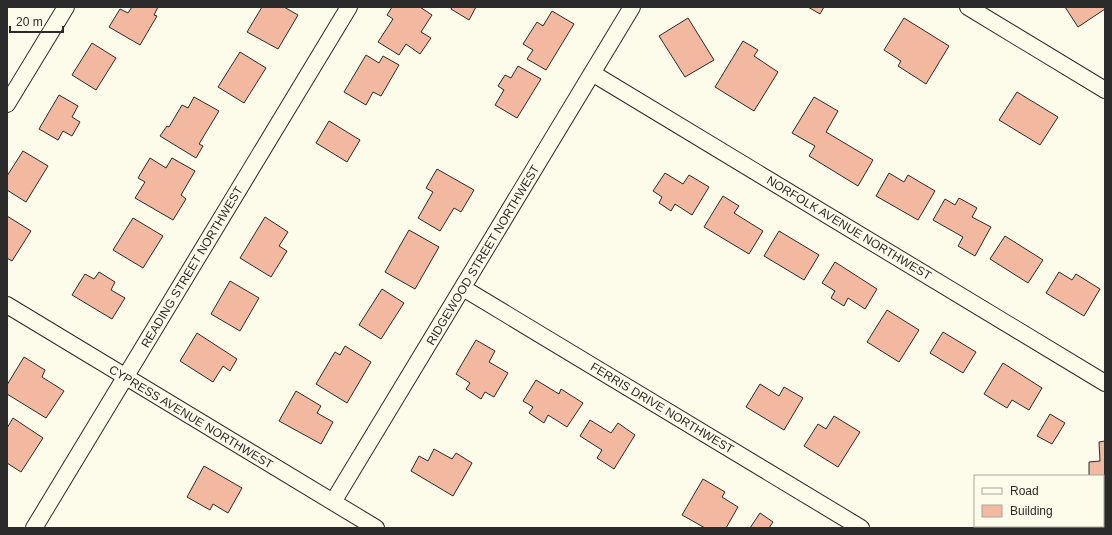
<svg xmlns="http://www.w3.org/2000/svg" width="1112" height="535" font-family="Helvetica,sans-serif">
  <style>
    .building { fill: #f2b8a0; stroke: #2b2b2b }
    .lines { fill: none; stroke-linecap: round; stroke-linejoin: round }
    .street-casing { stroke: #2b2b2b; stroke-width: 18 }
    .street { stroke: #fdfbea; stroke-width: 16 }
    .labels { text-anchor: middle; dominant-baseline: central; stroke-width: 3; stroke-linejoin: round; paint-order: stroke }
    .street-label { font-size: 12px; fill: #2b2b2b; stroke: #fdfbea }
  </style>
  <rect width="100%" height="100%" fill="#fdfbea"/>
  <path class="building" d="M132,7H158L154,15L157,16L140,45L109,27L120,9L128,13Z
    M262,7H284L298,15L278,49L247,32Z
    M392,7H420L432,15L421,32L431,38L420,54L406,44L399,55L378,42L393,19L387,15Z
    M452,7H476L469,20L451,9Z
    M808,7H824L820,14Z
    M1065,7H1105V9L1078,27Z
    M552,11L574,24L546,70L527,59L533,50L523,44L537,22L543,26Z
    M688,18L714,60L685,77L659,36Z
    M904,18L949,46L926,84L898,66L901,61L884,50Z
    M743,41L758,50L754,56L778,72L754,111L715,87Z
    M92,43L116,58L96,90L72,75Z
    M240,52L266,68L244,103L218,87Z
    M366,55L379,63L383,56L399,65L381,96L373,92L366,105L344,92Z
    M518,66L541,79L517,118L495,105L504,90L498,86L505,75L511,78Z
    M1017,92L1058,117L1040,145L999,120Z
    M59,95L78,106L72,117L80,122L72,136L63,131L58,140L39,129Z
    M194,97L219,111L199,144L203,146L196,158L160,136L167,126L169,127L182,105L188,108Z
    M814,97L838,111L826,132L873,160L858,186L809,156L815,146L792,133Z
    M329,121L360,140L347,162L316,143Z
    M23,151L48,166L26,202L7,190V176Z
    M150,158L166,168L172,158L195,171L181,195L186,199L173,220L135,198L145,182L138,178Z
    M437,169L474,190L461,212L454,208L440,231L418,218L433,192L426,188Z
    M665,173L683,184L689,175L709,187L692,215L675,204L671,211L659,203L662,197L653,191Z
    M889,173L904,182L908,175L935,191L918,220L876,196Z
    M723,196L739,206L734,213L763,231L749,254L704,227Z
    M959,198L977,208L972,217L991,227L975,256L958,246L963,237L933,220L945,199L955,205Z
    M7,216L31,231L12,261L7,258Z
    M265,217L288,232L279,246L287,251L271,277L240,258Z
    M133,218L163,236L143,268L113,250Z
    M409,230L439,247L415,289L385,272Z
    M779,231L819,255L804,280L764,256Z
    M1005,236L1043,260L1028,283L990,259Z
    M835,262L877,289L865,309L848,298L844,306L831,298L835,291L822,283Z
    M99,272L115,282L111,290L125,298L112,319L72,295L85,274L94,279Z
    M1059,272L1072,280L1076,274L1100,289L1084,316L1046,293Z
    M230,281L259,298L240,331L211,314Z
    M382,289L404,303L381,339L359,325Z
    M887,310L919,330L899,362L867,342Z
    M943,332L976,352L963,373L930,353Z
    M197,333L237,359L230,371L223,366L213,382L180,361Z
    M476,340L495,351L489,362L508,373L494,397L485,392L481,399L466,389L470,383L456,374Z
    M345,346L371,362L347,403L316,384L335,352L340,355Z
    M24,357L45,370L42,377L64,391L46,418L7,394V385Z
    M1003,363L1042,388L1029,410L1012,400L1007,408L984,394Z
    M536,380L559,394L561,389L583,403L567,427L548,415L544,423L529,413L533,407L523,401Z
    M760,384L779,396L784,387L803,398L784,430L746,407Z
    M296,391L321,406L317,413L333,422L321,444L279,421Z
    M1050,414L1065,423L1052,444L1037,436Z
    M834,416L860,432L838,467L804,446L818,424L826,429Z
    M13,418L43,438L21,472L7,463V428Z
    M590,420L611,433L618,423L635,435L614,469L597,458L602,450L580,436Z
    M1105,441V510H1103V476H1089V462L1100,461L1099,442Z
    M434,449L452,459L456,453L472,463L453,496L411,471L419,456L428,461Z
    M204,466L242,488L228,513L213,504L210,510L187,497Z
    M703,479L725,492L722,497L738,507L726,528H705L682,515Z
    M760,513L773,522L769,528H750Z
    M977,526H1008L1011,528H976Z"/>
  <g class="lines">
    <defs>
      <path id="street" d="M968,7L1105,90
        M592,73L1105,383
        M7,104L66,7
        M463,288L861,528
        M7,305L376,528
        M333,502L632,7
        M34,528L349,7"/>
    </defs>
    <use href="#street" class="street-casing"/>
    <use href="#street" class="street"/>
  </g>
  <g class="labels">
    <g class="street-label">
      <text transform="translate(849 228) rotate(31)">NORFOLK AVENUE NORTHWEST</text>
      <text transform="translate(483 255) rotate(-59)">RIDGEWOOD STREET NORTHWEST</text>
      <text transform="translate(192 267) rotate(-59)">READING STREET NORTHWEST</text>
      <text transform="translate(662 408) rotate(31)">FERRIS DRIVE NORTHWEST</text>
      <text transform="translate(191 417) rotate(31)">CYPRESS AVENUE NORTHWEST</text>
    </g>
  </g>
  <rect width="1112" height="535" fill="none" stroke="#2b2b2b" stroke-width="16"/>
  <rect x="974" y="475" width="130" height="52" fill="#fdfbea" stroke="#a9a89e"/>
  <rect x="982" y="488" width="20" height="6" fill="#fdfbea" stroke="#a9a89e"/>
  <text x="1010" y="495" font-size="12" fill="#2b2b2b">Road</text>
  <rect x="982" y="505" width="20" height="12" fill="#f2b8a0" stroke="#a9a89e"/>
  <text x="1010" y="515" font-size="12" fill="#2b2b2b">Building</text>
  <path d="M10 26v6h53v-6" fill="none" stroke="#2b2b2b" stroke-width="2"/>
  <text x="16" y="26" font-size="12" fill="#2b2b2b" stroke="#fdfbea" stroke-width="3" paint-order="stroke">20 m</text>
</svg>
